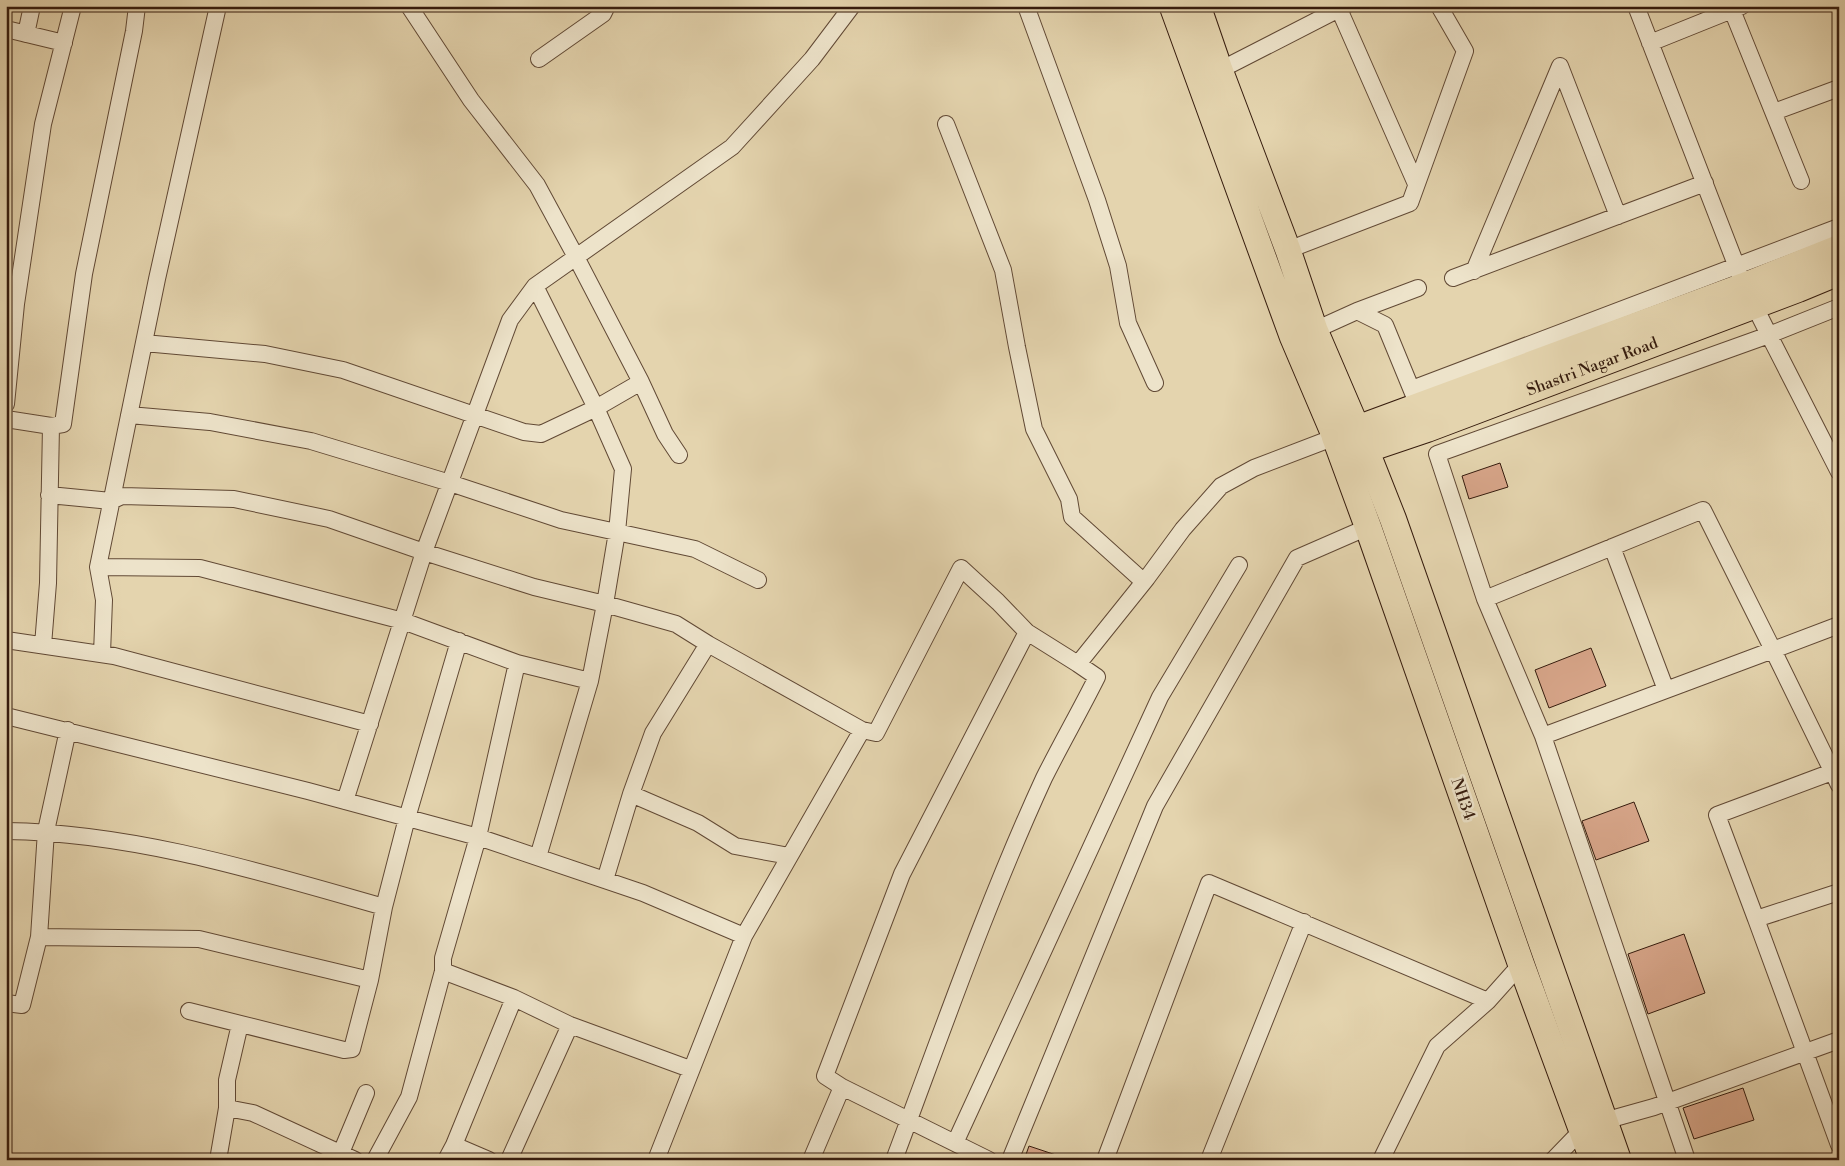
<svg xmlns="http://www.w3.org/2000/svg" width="1845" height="1166" font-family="'Libre Bodoni',serif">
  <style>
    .building { fill: #d7a589; stroke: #351b0d }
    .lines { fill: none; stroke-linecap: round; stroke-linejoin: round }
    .minor-casing { stroke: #614935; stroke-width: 18 }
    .primary-casing { stroke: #351b0d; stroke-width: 27 }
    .trunk-casing { stroke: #351b0d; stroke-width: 28 }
    .minor { stroke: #ede3ca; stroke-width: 16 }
    .primary { stroke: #e4d4ae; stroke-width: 25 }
    .trunk { stroke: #e4d4ae; stroke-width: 26 }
    .labels { text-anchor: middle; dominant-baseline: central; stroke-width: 5; stroke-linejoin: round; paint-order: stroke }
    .street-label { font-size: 16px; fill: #351b0d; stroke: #ede3ca }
  </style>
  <rect width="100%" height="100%" fill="#e4d4ae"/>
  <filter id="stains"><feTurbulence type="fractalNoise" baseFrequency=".004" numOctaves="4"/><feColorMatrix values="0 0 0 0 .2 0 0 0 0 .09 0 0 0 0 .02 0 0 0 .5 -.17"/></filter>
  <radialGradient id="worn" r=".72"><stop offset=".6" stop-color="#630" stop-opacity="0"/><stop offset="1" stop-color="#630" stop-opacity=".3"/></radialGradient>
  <path class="building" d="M1500,463L1508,487L1469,499L1462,476Z
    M1591,648L1606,686L1549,708L1535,670Z
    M1634,802L1649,841L1596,860L1582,821Z
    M1684,934L1705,993L1648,1014L1628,954Z
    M1743,1088L1754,1120L1694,1139L1683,1108Z
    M1029,1146L1062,1157V1160H1024Z"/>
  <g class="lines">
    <defs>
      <path id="minor" d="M409,6L471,100L537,185L576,257L641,382L665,434L679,455
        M1026,6L1097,200L1118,266L1128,323L1155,383
        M1636,6L1740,275
        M1339,9L1416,184
        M1732,10L1801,181
        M6,29L64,43
        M26,34L32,6
        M1650,43L1742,6
        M539,59L603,14L607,6
        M1220,70L1345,6
        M1774,112L1839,88
        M946,124L1003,270L1017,347L1034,429L1069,499L1072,517L1144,582
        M1288,250L1410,203L1465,51L1439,6
        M1474,271L1560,66L1618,216
        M1453,278L1705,183
        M535,286L596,408L623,469L617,532L605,604L590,681L538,857
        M1839,307L1769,335L1839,472
        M1357,311L1385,325L1415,398
        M1315,330L1357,311L1418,288
        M144,343L265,354L343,370L524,432L541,434L596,408L641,382
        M1412,389L1839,227
        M6,404L16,304L43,124L73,6
        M129,415L210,422L311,441L450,483L561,520L695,549L758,580
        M6,419L51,426
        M49,495L111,501L122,496L234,499L329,519L424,552L534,587L605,604L676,624L708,644L653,733L631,794L605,880
        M1612,547L1666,690
        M98,567L200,568L403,621L517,663L590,681
        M1485,599L1703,510L1773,650L1543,736
        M1839,625L1773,650L1839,785
        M6,640L114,656L370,724
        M708,644L862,730L876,733L961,568L998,602L1027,632L1078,664L1147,578L1183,529L1221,486L1254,468L1335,437
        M43,645L48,583L51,426L63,424L84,274L134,31L137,6
        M102,654L104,600L98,567L157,279L218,6
        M6,716L308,791L478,837L643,893L744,936
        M631,794L698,823L735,846L789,856
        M345,801L424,552L510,320L535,286L732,147L812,59L852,6
        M6,831C136,833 261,872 384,907
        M1839,892L1756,919L1839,1145
        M1756,919L1717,815L1832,772
        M39,937L199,939L370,980
        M443,971L514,998L570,1025L690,1069
        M6,1003L22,1005L39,937L46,831L68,730
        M189,1011L344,1050L352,1049L370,980L384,907L407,818L459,641
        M842,1087L825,1076L902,874L1027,632
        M227,1108L253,1113L355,1160
        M955,1143L1160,697L1239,565
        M454,1145L489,1160
        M218,1160L227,1108V1080L240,1024
        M338,1160L366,1093
        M375,1160L409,1097L443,971V958L478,837L517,663
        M446,1160L454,1145L514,998
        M509,1160L570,1025
        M656,1160L744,936L862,730
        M811,1160L842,1087L989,1160
        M894,1160C942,1032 987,902 1044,778C1061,744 1080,711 1097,677L1078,664
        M1010,1160L1155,806L1297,558L1368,527
        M1105,1160L1209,883L1488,1001
        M1209,1160L1304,922
        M1381,1160L1437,1046L1488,1001L1521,964
        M1553,1160L1582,1130L1604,1121L1654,1107L1839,1040
        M1687,1160L1543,736L1485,599L1437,454L1769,335L1754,305"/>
      <path id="primary" d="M1172,6L1292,336L1335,437
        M1198,6L1220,70L1288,250L1315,330L1357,428"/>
      <g id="trunk">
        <path d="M1357,428L1393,519L1618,1160"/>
        <path id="s1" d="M1350,455L1427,429L1798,289L1839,272"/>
        <path d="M1593,1160L1521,964L1368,527L1335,437L1744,286L1839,248"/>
      </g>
    </defs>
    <use href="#minor" class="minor-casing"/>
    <use href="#primary" class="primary-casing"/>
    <use href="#trunk" class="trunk-casing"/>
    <use href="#minor" class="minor"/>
    <use href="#primary" class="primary"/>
    <use href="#trunk" class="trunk"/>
  </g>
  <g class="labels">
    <g class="street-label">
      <text stroke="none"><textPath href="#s1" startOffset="258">Shastri Nagar Road</textPath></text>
      <text transform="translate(1463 799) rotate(71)">NH34</text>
    </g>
  </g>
  <rect width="1845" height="1166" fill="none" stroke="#e4d4ae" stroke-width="25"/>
  <rect x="8" y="8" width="1830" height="1151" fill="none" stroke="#351b0d" stroke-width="2.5"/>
  <rect x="12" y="12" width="1820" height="1141" fill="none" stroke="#351b0d"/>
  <rect width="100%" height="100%" filter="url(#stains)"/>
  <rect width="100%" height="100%" fill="url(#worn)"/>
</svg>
